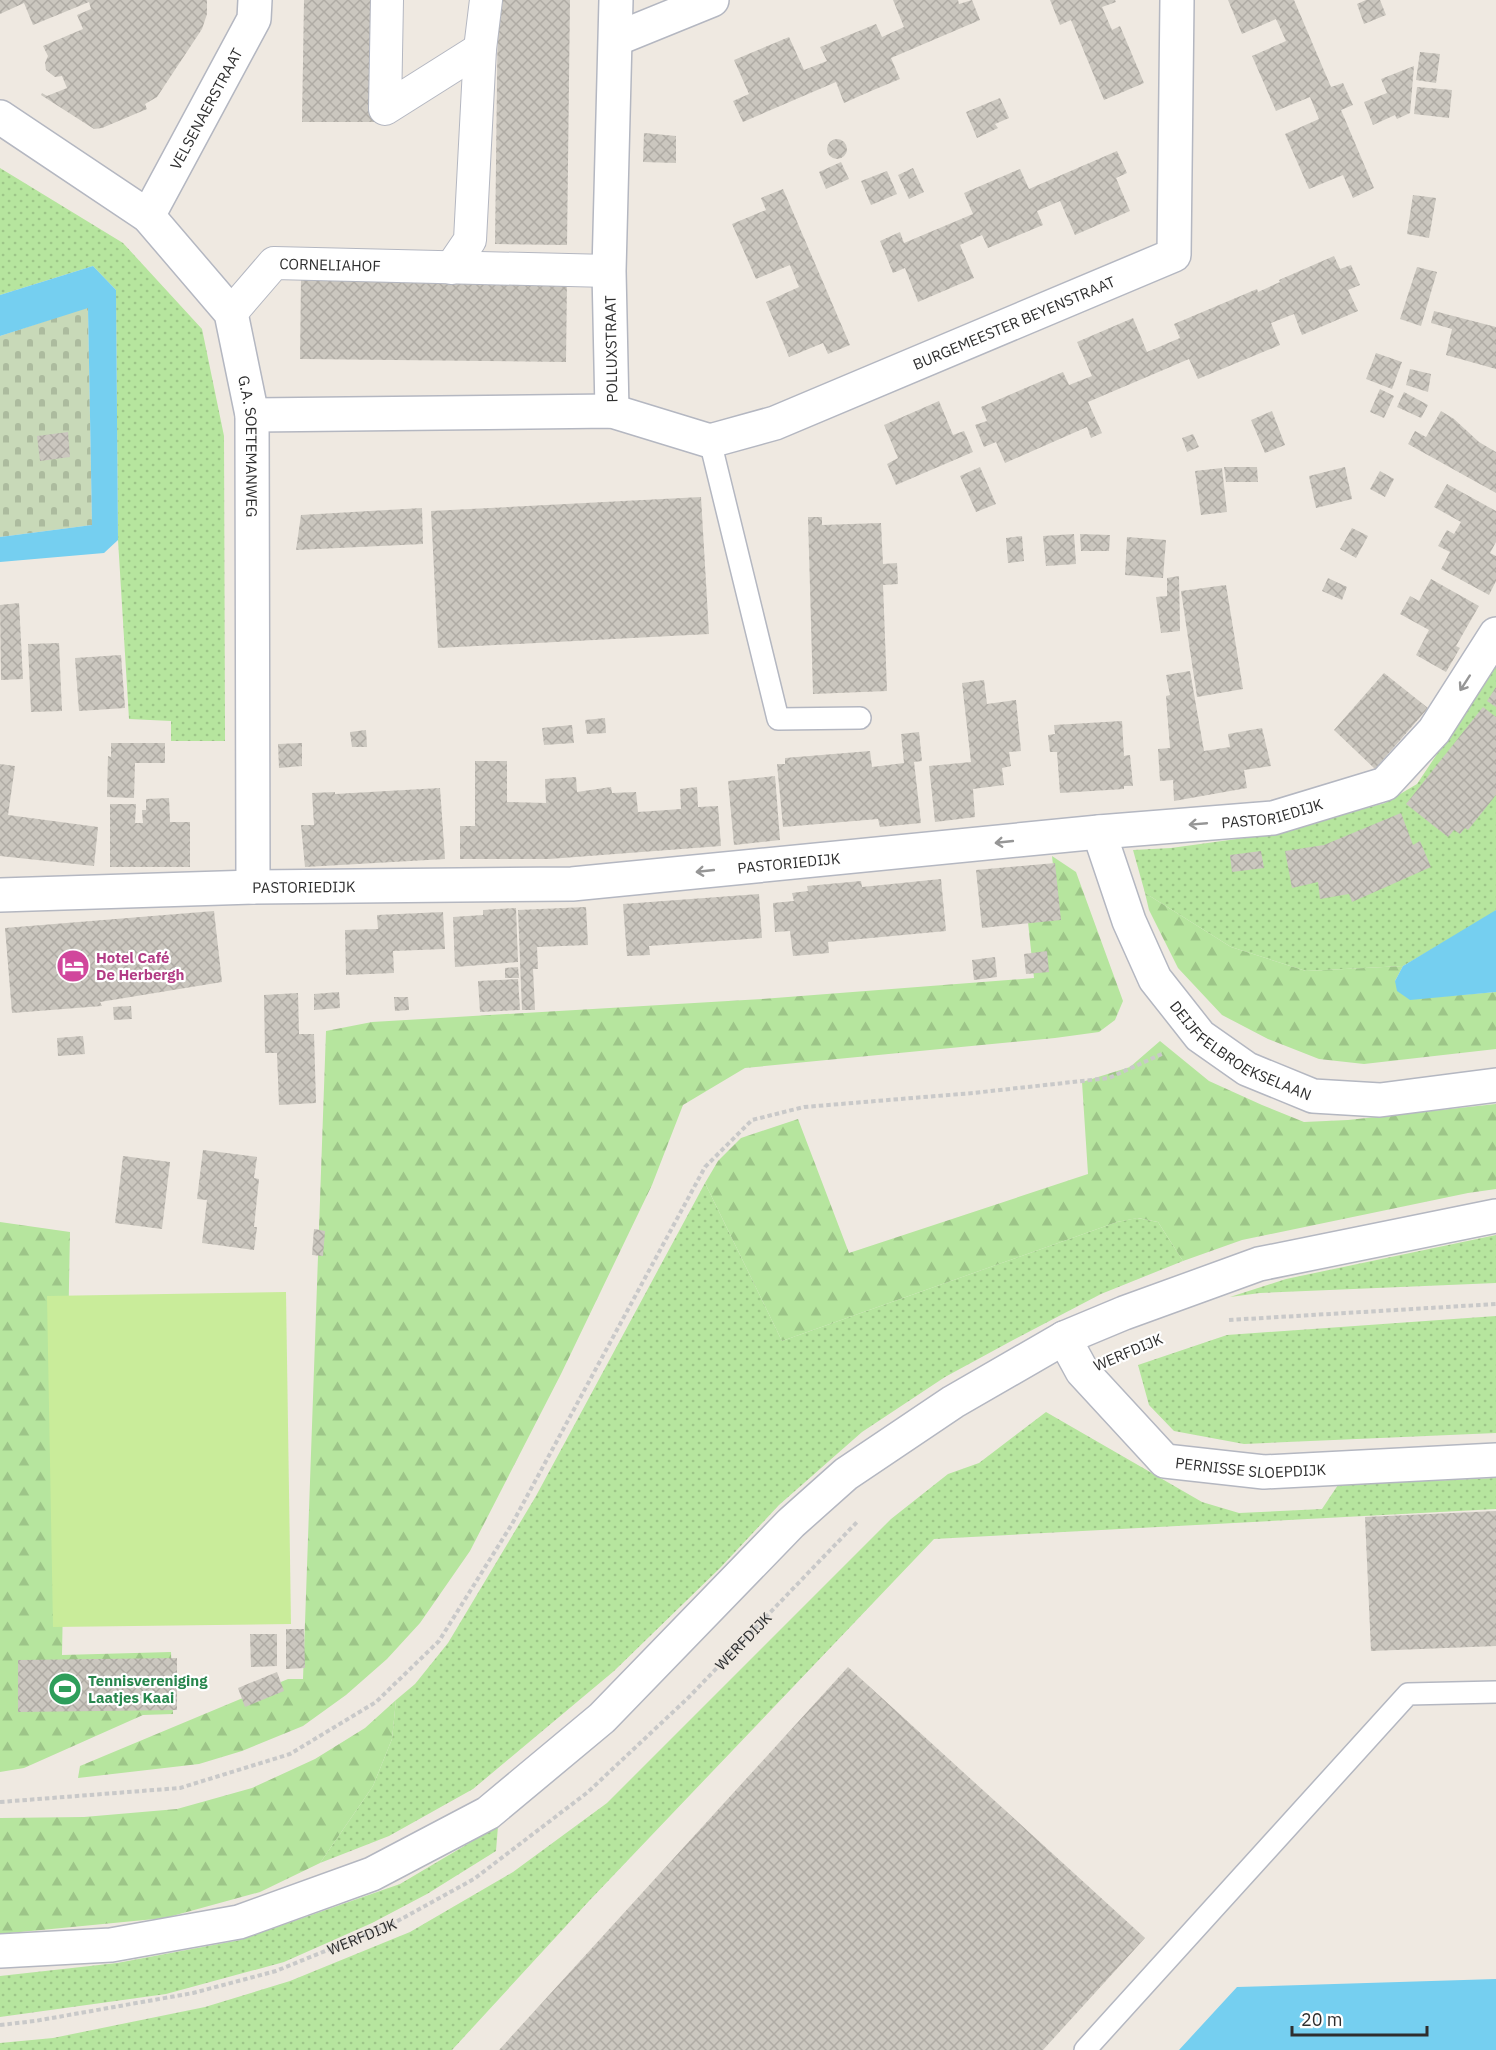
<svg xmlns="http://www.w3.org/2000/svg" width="1496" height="2050" font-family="'IBM Plex Sans',sans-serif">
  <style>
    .grass { fill: url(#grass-dots) }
    .forest { fill: url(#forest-firs) }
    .cemetery { fill: url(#cemetery-stones) }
    .pitch { fill: #c9ec9a }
    .water { fill: #75cff0 }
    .building { fill: url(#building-cross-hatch) }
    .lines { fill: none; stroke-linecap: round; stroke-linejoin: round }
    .service-casing { stroke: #b4b7c1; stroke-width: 24 }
    .pedestrian-casing { stroke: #b4b7c1; stroke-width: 34 }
    .minor-casing { stroke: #b4b7c1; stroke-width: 36 }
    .path { stroke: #c9c9c9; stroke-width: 4; stroke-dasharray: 4.5 3; stroke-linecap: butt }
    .service { stroke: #fff; stroke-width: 21 }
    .pedestrian { stroke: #fff; stroke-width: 32 }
    .minor { stroke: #fff; stroke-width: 33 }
    .oneway { stroke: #969696 }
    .labels { text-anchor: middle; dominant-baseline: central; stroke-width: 4.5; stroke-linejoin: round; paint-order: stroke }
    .street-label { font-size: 15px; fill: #2e2e2e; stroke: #fff }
    .hotel-label { font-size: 15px; font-weight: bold; fill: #b23c85; stroke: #fff; text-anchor: start }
    .leisure-label { font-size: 15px; font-weight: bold; fill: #27864d; stroke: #fff; text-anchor: start }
  </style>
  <defs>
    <pattern id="grass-dots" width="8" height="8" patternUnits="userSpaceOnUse" patternTransform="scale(1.5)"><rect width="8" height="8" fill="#b6e59e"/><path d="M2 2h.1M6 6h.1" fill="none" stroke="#9dc588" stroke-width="1.8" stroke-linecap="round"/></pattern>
    <pattern id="forest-firs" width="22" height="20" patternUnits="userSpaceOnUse" patternTransform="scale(1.5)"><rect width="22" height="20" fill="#b6e59e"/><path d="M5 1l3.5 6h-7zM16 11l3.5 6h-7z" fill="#9dc588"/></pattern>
    <pattern id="cemetery-stones" width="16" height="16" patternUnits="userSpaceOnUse" patternTransform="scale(1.5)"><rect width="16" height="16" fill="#c8d9b8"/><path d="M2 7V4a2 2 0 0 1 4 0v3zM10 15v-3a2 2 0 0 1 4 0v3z" fill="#acbb9e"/></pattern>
    <pattern id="building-cross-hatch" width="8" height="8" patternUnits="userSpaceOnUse" patternTransform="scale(1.5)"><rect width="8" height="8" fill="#cbc7bf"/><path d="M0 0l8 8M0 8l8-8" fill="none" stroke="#afaba4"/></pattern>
  </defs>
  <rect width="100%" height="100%" fill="#efe9e1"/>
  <path class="grass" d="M0,168L123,243L202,329L224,436L225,741H171V721L129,719L118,540L116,290L93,266L0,295Z
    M1496,659V910L1491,915L1403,966L1306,971L1231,947L1145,893L1133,850L1171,848L1266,835L1385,803L1417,784L1465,712Z
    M705,1183L782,1341L1117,1222L1137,1218L1158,1222L1183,1261L1101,1294L1015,1339L945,1377L862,1432L779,1505L720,1568L614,1671L473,1789L389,1836L320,1863L373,1786L392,1739L396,1700L415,1684L448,1643L536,1496Z
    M1496,1235V1283L1260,1293L1230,1297L1286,1279Z
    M1496,1316V1433L1244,1444L1174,1431L1149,1405L1138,1365L1227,1335Z
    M1046,1412L1202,1502L1239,1513L1322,1509L1338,1485L1496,1478V1509L934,1539L589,1901L452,2050H0V2043L53,2038L205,2007L290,1981L410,1932L513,1872L607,1803L891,1519L948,1474L979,1463Z
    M498,1826L496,1851L427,1894L372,1923L284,1962L166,1994L0,2017V1976L117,1963L240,1940L400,1884Z"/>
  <path class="forest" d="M1052,856L1076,872L1123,1001L1115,1020L1099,1032L1055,1038L745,1068L683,1105L652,1185L561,1374L470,1551L420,1623L387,1659L346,1695L303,1726L242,1751L199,1764L78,1778L80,1766L288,1679H303L326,1031L372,1022L762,999L1034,978L1027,913L1058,910Z
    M1145,893L1231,947L1306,971L1403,966L1395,981L1410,999L1496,992V1049L1364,1064L1319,1059L1268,1039L1222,1015L1178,968L1149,910Z
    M1160,1041L1209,1081L1262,1105L1304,1122L1348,1120L1496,1104V1189L1468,1193L1242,1240L1183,1261L1158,1222L1138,1218L1117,1222L782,1341L705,1183L718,1161L741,1138L798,1119L849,1253L1088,1174L1082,1082L1130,1067Z
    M0,1222L70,1232L62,1655L171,1652L173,1714L143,1715L24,1768L0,1772Z
    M396,1700L392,1739L373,1786L320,1863L260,1892L165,1918L0,1934V1818L84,1817L177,1809L252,1788L315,1759L365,1728Z"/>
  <path class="cemetery" d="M88,307L92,525L0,537V336Z"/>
  <path class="pitch" d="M286,1292L291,1624L53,1627L47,1296Z"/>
  <path class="water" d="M93,266L116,290L118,540L104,553L0,562V537L92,525L88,308L0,336V295Z
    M1496,910V992L1410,1000L1397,991L1395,981L1403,966Z
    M1496,1979V2050H1179L1237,1987Z"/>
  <path class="building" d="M0,0H207V14L202,29L157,97L145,104L147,109L102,128L94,129L41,95L42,93L47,96L67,88L62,76L55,77L46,70L45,63L48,56L43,46L83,29L77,15L91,9L89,2L33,25L24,3L0,14Z
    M304,0H377L375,122H302Z
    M498,0H570L567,245L495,244Z
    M893,0H958L959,4L972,0L980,20L891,58L900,79L871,91L844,103L836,82L743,122L733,101L749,94L734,60L789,37L804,70L827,61L820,47L876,24L882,37L904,27Z
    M1050,0H1115L1116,2L1102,7L1112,30L1120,26L1144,83L1104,100L1071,20L1060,25Z
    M1228,0H1294L1331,87L1343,83L1353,105L1341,110L1374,188L1353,198L1343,175L1309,189L1285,134L1319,119L1310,97L1276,111L1252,56L1286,41L1276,19L1242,34Z
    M1366,0H1380L1386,15L1364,24L1357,4Z
    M1420,52L1440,54L1436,83L1416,80Z
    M1414,66L1410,113L1397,119L1395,115L1373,125L1364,102L1387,93L1381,79Z
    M1417,87L1452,90L1449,118L1414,114Z
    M1000,98L1009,118L995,124L998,128L977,138L966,112Z
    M644,133L676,136V163L643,162Z
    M827 149a10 10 0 1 1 20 0a10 10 0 1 1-20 0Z
    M1117,151L1127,173L1116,178L1130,211L1075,235L1060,201L1037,211L1043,225L988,248L982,235L960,245L974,278L918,302L905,268L893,273L880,241L900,232L904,243L973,214L964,193L1020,169L1029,189Z
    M841,162L849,179L826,189L819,172Z
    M913,168L924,192L909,199L898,175Z
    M887,171L897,194L871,205L861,181Z
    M783,189L850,345L828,354L823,343L789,357L766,302L799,287L790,265L756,279L732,224L766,210L761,198Z
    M1413,195L1436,198L1429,238L1407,234Z
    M1334,256L1340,269L1351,265L1360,285L1348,290L1358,311L1302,335L1294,314L1271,323L1280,345L1198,379L1189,359L1088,402L1102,433L1091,438L1087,427L1005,463L996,442L984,447L975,425L987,421L981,407L1063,372L1069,385L1092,376L1077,342L1133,318L1147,352L1180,338L1174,324L1257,289L1258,292L1280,282L1279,280Z
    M1417,267L1437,272L1421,326L1400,319Z
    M301,277L567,280L566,362L300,359Z
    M1434,311L1496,327V369L1446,355L1452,329L1431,323Z
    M1376,353L1402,362L1392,389L1366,379Z
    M1410,369L1431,374L1428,392L1406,385Z
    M1380,389L1394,396L1384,418L1370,412Z
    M1404,392L1428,405L1421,418L1397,407Z
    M939,401L953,435L964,431L973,452L896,485L887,464L898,458L884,425Z
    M1272,411L1285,445L1265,453L1251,420Z
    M1441,411L1454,419L1479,442L1496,452V493L1408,444L1415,431L1426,437Z
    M68,432L70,457L40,461L37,436Z
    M1193,434L1199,447L1187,452L1182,438Z
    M980,467L996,504L976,512L960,476Z
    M1224,467H1257L1258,482H1226Z
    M1345,467L1352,499L1316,508L1309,476Z
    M1222,468L1227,512L1201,515L1195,471Z
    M1380,471L1394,479L1385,497L1370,489Z
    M1447,484L1496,511V542L1490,553L1496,556V581L1489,595L1441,569L1450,552L1438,546L1447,530L1454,534L1461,522L1434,507Z
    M701,497L709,634L438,648L431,511Z
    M422,508L423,544L296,550L301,515Z
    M808,517H822V525L881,523L883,564L897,563L898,584L883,585L887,691L813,694Z
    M1352,528L1368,536L1356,558L1340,549Z
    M1074,534L1076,564L1046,566L1043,536Z
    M1080,534L1110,535L1109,551H1081Z
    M1022,536L1024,561L1008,563L1006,538Z
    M1127,537L1166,540L1163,578L1125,575Z
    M1179,576L1180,631L1161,633L1156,597L1167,596V578Z
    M1328,578L1347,587L1342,600L1322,591Z
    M1431,579L1479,606L1456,646L1460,648L1446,672L1416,655L1429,630L1400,614L1410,596L1419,601Z
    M1226,585L1243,689L1197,697L1181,591Z
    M19,603L23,679L1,680L0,605Z
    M59,643L62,711L31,712L28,644Z
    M121,655L125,708L79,711L75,658Z
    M1190,671L1204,751L1230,747L1228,734L1262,728L1271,766L1244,770L1247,788L1174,801L1173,780L1160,781L1158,749L1170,748L1166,696L1170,695L1166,675Z
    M1384,673L1428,708L1375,769L1334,730Z
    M984,680L987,704L1016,700L1021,751L1009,752L1011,766L1002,768L1004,785L973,789L975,817L935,822L929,766L971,762L962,683Z
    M1496,687V707L1487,701Z
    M1483,707L1496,717V795L1468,830L1465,828L1460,834L1454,830L1448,837L1406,804Z
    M605,718L606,733L587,734L585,720Z
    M1122,721L1124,756L1130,755L1133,786H1124V789L1060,793L1057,752H1050L1048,735L1055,734L1054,725Z
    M572,725L574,743L544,745L542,728Z
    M366,730L367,747H352L350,732Z
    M919,732L922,761L914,762L921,823L880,827L878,819L783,827L777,764H785V758L870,751L872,767L904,763L901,734Z
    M111,743H165V763H135L134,798L107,797L108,756L111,757Z
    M302,743V766L279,768L278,744Z
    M475,761H507V802L546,803L545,779L576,777L577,792L611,787L612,793L636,792L638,812L681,809L680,789L697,787L698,807L718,806L721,846L549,859H460V826H475Z
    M0,764L15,766L8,815L98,827L94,866L0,856Z
    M775,776L780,840L734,845L728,781Z
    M440,788L445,859L305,867L301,825H314L312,793L335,792V794Z
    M169,798L170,822H190V867H110V804H136L135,823H143L142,810H146V799Z
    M1401,813L1413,845L1420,841L1431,867L1352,902L1349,894L1320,899L1318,882L1292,888L1285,851L1324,845Z
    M1261,851L1264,868L1232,872L1230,855Z
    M1055,863L1061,920L982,928L976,870Z
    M941,879L946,931L828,942L829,953L793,956L790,931L775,932L773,903L794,901L792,893L808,891L807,886L861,881L862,887Z
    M759,894L762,938L649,946L650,955L627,956L623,904Z
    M586,907L588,945L537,947L538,969H533L535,1010H522L518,910Z
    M516,908L518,962L455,967L453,917L483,915V910Z
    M214,911L222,982L100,1002L102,1006L12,1013L5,928Z
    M443,912L445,949L393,951L394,973L346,975L345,930L378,929L377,915Z
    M1047,951L1049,972L1026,974L1024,954Z
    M995,957L997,977L974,980L972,960Z
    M518,967L519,978H505V968Z
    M518,979L520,1010L480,1012L478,981Z
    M339,992L340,1008L314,1010V994Z
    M298,993L299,1034H314L316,1103L279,1105L277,1053H265L264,995Z
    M394,997H408L409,1010L395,1011Z
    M131,1006L132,1019L114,1020L113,1007Z
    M83,1036L85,1054L58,1056L57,1038Z
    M203,1150L257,1157L254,1178L259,1179L254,1227H257L254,1250L202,1243L207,1200L197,1199Z
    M123,1156L170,1162L162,1229L115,1223Z
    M314,1229L325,1231L323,1256L312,1255Z
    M1496,1511V1646L1371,1651L1365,1517Z
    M286,1629H304L305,1668L286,1669Z
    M250,1634H277V1666L251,1667Z
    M177,1658V1710L18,1712V1660Z
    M848,1667L1145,1938L1043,2050H499Z
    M277,1672L284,1691L245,1707L238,1688Z"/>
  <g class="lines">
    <defs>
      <path id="service" d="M710,441L778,719L860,718
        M1085,2050L1408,1694L1496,1692"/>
      <g id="pedestrian">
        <path d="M387,0L385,109L480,49"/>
        <path d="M451,268L470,240L480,49L486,0"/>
        <path id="s2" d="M231,313L274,263L609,271"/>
      </g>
      <g id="minor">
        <path d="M616,39L712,0"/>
        <path id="s3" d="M0,117L148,216L231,313L252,415L253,887"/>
        <path id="s4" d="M148,216L254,19L255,0"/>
        <path d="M612,411L609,271L616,0"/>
        <path id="s5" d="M252,415L612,411L710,441L775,423L1174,255L1177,0"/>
        <path id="s6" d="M1099,832L1129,921L1155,979L1200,1036L1247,1069L1313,1096L1380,1100L1496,1085"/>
        <path id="s7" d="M0,895L253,887L572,884L1099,832L1273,818L1385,784L1434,731L1496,634"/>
        <path id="s8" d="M1064,1338L1082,1371L1165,1461L1264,1472L1496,1460"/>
        <path d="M0,1951L111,1945L239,1922L372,1874L488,1813L602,1718L791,1523L846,1474L953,1402L1064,1338L1124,1313L1259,1264L1496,1216"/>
      </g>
    </defs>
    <use href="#service" class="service-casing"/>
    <use href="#pedestrian" class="pedestrian-casing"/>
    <use href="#minor" class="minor-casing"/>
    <g class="path">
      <path d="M1229,1320L1496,1304"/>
      <path d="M0,1802L180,1788L290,1754L376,1702L439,1641L512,1524L705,1167L752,1120L804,1107L973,1093L1109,1078L1164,1053"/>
      <path id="s1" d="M0,2025L35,2021L193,1993L276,1971L394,1923L474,1879L588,1792L689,1697L857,1522"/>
    </g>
    <use href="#service" class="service"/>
    <use href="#pedestrian" class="pedestrian"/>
    <use href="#minor" class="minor"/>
  </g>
  <defs><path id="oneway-shaft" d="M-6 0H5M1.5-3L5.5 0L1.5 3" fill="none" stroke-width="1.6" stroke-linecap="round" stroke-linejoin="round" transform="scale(1.5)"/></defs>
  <g class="oneway">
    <use href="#oneway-shaft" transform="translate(1465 683) rotate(123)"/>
    <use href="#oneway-shaft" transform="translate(1198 824) rotate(175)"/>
    <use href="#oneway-shaft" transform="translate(1004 842) rotate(174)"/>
    <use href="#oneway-shaft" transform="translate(705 871) rotate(174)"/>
  </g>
  <defs>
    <symbol id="hotel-disc" viewBox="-11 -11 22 22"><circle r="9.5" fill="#d1479c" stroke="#fff"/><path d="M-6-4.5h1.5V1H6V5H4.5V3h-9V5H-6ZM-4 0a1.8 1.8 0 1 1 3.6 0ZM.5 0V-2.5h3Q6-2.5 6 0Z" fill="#fff"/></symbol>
    <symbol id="stadium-disc" viewBox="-11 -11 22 22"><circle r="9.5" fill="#2e9e5b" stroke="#fff"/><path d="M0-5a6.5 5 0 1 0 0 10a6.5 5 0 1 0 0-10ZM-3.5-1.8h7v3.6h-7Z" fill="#fff"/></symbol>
  </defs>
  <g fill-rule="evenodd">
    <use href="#hotel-disc" x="54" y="947" width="38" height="38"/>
    <use href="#stadium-disc" x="46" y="1670" width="38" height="38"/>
  </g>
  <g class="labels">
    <g class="street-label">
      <text stroke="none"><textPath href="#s4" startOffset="122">VELSENAERSTRAAT</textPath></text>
      <text stroke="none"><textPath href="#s2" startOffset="122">CORNELIAHOF</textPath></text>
      <text stroke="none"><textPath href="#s5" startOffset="789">BURGEMEESTER BEYENSTRAAT</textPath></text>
      <text transform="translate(611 349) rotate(-91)">POLLUXSTRAAT</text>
      <text stroke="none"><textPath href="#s3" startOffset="441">G.A. SOETEMANWEG</textPath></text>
      <text stroke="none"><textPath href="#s7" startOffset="1276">PASTORIEDIJK</textPath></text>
      <text stroke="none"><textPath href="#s7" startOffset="790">PASTORIEDIJK</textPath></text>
      <text stroke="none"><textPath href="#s7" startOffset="304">PASTORIEDIJK</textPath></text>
      <text stroke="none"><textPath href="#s6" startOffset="272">DEIJFFELBROEKSELAAN</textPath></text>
      <text transform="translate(1128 1352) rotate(-23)">WERFDIJK</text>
      <text stroke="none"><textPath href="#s8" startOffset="246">PERNISSE SLOEPDIJK</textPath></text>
      <text stroke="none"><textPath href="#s1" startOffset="860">WERFDIJK</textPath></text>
      <text stroke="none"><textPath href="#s1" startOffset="374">WERFDIJK</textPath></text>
    </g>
    <g class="hotel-label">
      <text x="96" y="957">Hotel Café<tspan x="96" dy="17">De Herbergh</tspan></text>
    </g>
    <g class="leisure-label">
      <text x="88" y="1680">Tennisvereniging<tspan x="88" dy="17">Laatjes Kaai</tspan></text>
    </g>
  </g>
  <path d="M1292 2026v9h135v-9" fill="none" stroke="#2e2e2e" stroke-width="3"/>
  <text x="1301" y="2026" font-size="18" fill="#2e2e2e" stroke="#ffffff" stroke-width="4.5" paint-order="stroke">20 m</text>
</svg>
